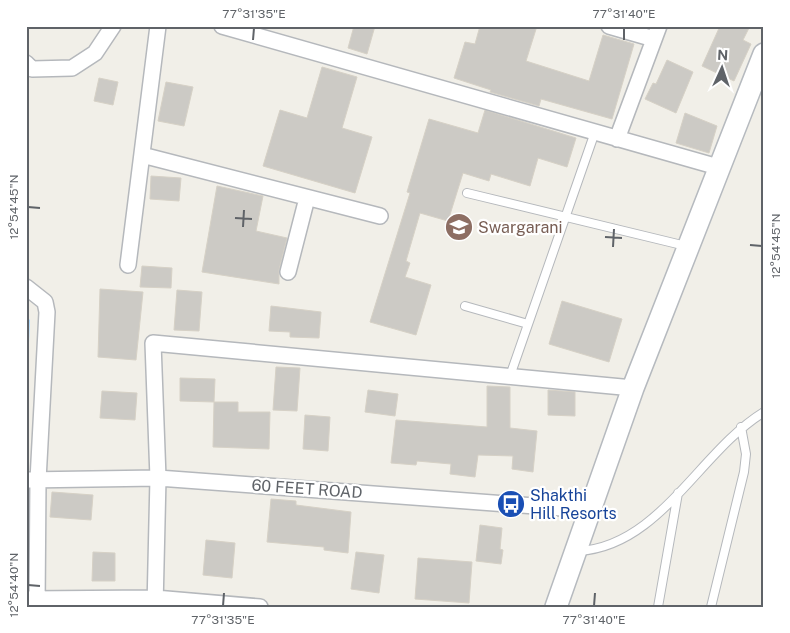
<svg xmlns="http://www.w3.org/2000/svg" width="790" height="633" font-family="'Public Sans',sans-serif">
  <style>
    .water { fill: #aadaff }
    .building { fill: #cccac5; stroke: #d6d1c6 }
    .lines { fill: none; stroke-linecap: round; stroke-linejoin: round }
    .lane-casing { stroke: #b5b8bc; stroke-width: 10 }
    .street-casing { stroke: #b5b8bc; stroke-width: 18 }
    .secondary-casing { stroke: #b6babf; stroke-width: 24 }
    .lane { stroke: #fff; stroke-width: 8 }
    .street { stroke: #fff; stroke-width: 15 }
    .secondary { stroke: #fff; stroke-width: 21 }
    .ticks { fill: none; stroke: #5f6368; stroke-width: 2 }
    .labels { text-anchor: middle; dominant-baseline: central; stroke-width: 4.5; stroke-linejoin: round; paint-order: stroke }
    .education-label { font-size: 16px; fill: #785e54; stroke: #fff; text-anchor: start }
    .street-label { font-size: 16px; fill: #5f6368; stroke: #fff }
    .transit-label { font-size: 16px; fill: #164399; stroke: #fff; text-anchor: start }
    .neatline { fill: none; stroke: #5f6368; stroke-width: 2 }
    .ticks-label { font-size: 12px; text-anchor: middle; fill: #5f6368 }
  </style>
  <rect width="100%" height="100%" fill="#f1efe8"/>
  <path class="water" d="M26,317L30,320L26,410Z"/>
  <path class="building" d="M354,26H375L367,54L348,48Z
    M480,26H537L526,61L589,81L603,35L634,44L612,119L541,99L539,106L490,92L491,90L454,78L465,42L475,44Z
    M720,26H750L743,40L751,44L734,81L702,66Z
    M667,60L693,72L676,113L645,99L653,83L656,84Z
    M322,67L357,77L342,128L372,137L355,193L263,166L280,110L307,118Z
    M99,78L118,82L113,105L94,101Z
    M166,82L193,87L184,126L158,121Z
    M485,110L576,138L567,167L538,158L530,186L491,174L489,181L463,173L448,221L420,213L406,261L410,263L405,277L431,285L416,335L370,322L410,193L407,192L429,119L478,133Z
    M685,113L717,126L709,153L676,143Z
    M151,176L181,178L179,201L150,199Z
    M217,186L263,196L256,231L287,238L279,270V284L202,272Z
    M142,266L172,268L171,288L140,287Z
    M100,289L143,292L136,360L98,357Z
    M177,290L202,292L199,331L174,330Z
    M562,301L622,319L609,362L549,344Z
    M271,306L321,312L319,338L290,337V332L269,331Z
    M276,367L300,368L297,411L273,410Z
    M180,378L215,379L214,402L180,401Z
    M487,386L510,387V428L537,431L533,472L512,469L513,456L478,455L475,477L450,474L451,464L417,461L416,465L391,463L396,420L487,427Z
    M368,390L398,394L395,416L365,412Z
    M548,390L575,392V416L548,415Z
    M102,391L137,393L135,420L100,418Z
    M214,402H238V412H270L269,449L213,447Z
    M305,415L330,417L328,451L303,449Z
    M52,492L93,495L91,520L50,517Z
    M271,499L296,501V505L351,512L348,553L324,550V547L267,542Z
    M480,525L502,528L500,549L503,550L501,564L476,561Z
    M206,540L235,543L232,578L203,575Z
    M93,552L115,553V581H92Z
    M356,552L384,555L379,593L351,589Z
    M418,558L472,562L469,603L415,599Z"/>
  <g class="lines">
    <defs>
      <path id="lane" d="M467,193L686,246
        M465,306L528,324
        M510,376L595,132
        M579,551C660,546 700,451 764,412
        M658,607L678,493
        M711,607L744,472L746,454L741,427"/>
      <path id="street" d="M222,26L718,167
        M609,26L654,39
        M26,63L32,69L72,68L95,53L113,26
        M617,139L659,26
        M142,155L380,216
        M128,265L158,26
        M288,272L307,198
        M26,287L45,302L47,312L38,480L37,607
        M26,480L158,478L588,510
        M26,599L155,598L260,607
        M155,607L158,478L153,343L633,388"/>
      <path id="secondary" d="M556,607L633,388L764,54"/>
    </defs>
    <use href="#lane" class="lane-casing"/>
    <use href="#street" class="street-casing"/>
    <use href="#secondary" class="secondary-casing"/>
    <use href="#lane" class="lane"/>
    <use href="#street" class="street"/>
    <use href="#secondary" class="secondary"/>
  </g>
  <path class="ticks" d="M253,40L254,28M624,40V28M28,207L40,208M235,218L252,219M243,227L244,210M605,237L622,238M750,245L762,246M613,247L614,229M28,585L40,586M223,606L224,593M594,606L595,593"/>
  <defs>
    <symbol id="school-disc" viewBox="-11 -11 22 22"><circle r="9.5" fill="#8d6e63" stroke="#fff"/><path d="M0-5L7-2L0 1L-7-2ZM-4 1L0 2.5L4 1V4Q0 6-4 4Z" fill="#fff"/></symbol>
    <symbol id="bus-disc" viewBox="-11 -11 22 22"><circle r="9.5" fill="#1a4fb4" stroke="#fff"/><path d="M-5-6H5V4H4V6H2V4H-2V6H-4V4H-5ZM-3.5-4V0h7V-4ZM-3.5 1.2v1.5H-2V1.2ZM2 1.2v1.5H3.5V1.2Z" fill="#fff"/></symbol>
  </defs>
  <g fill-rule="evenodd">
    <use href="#school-disc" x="443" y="211" width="32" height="32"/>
    <use href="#bus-disc" x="495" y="488" width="32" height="32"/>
  </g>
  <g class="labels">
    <g class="education-label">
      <text x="478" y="227">Swargarani</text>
    </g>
    <g class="street-label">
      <text transform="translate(307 489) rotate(4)">60 FEET ROAD</text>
    </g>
    <g class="transit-label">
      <text x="530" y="495">Shakthi<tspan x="530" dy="18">Hill Resorts</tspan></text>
    </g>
  </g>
  <rect width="790" height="633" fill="none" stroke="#ffffff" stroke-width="55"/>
  <g transform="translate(722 68) rotate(3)" stroke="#ffffff" stroke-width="4" paint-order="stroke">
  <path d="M0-4L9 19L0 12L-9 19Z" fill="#5f6368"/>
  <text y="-8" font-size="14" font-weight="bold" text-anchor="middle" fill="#5f6368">N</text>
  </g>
  <rect x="28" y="28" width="734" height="578" class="neatline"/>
  <g class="ticks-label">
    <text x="254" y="18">77°31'35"E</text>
    <text x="624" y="18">77°31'40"E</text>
    <text transform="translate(14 207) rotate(-90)" y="4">12°54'45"N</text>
    <text transform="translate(776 246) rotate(-90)" y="4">12°54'45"N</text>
    <text transform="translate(14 585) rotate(-90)" y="4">12°54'40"N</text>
    <text x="223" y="624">77°31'35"E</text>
    <text x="594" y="624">77°31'40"E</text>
  </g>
</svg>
